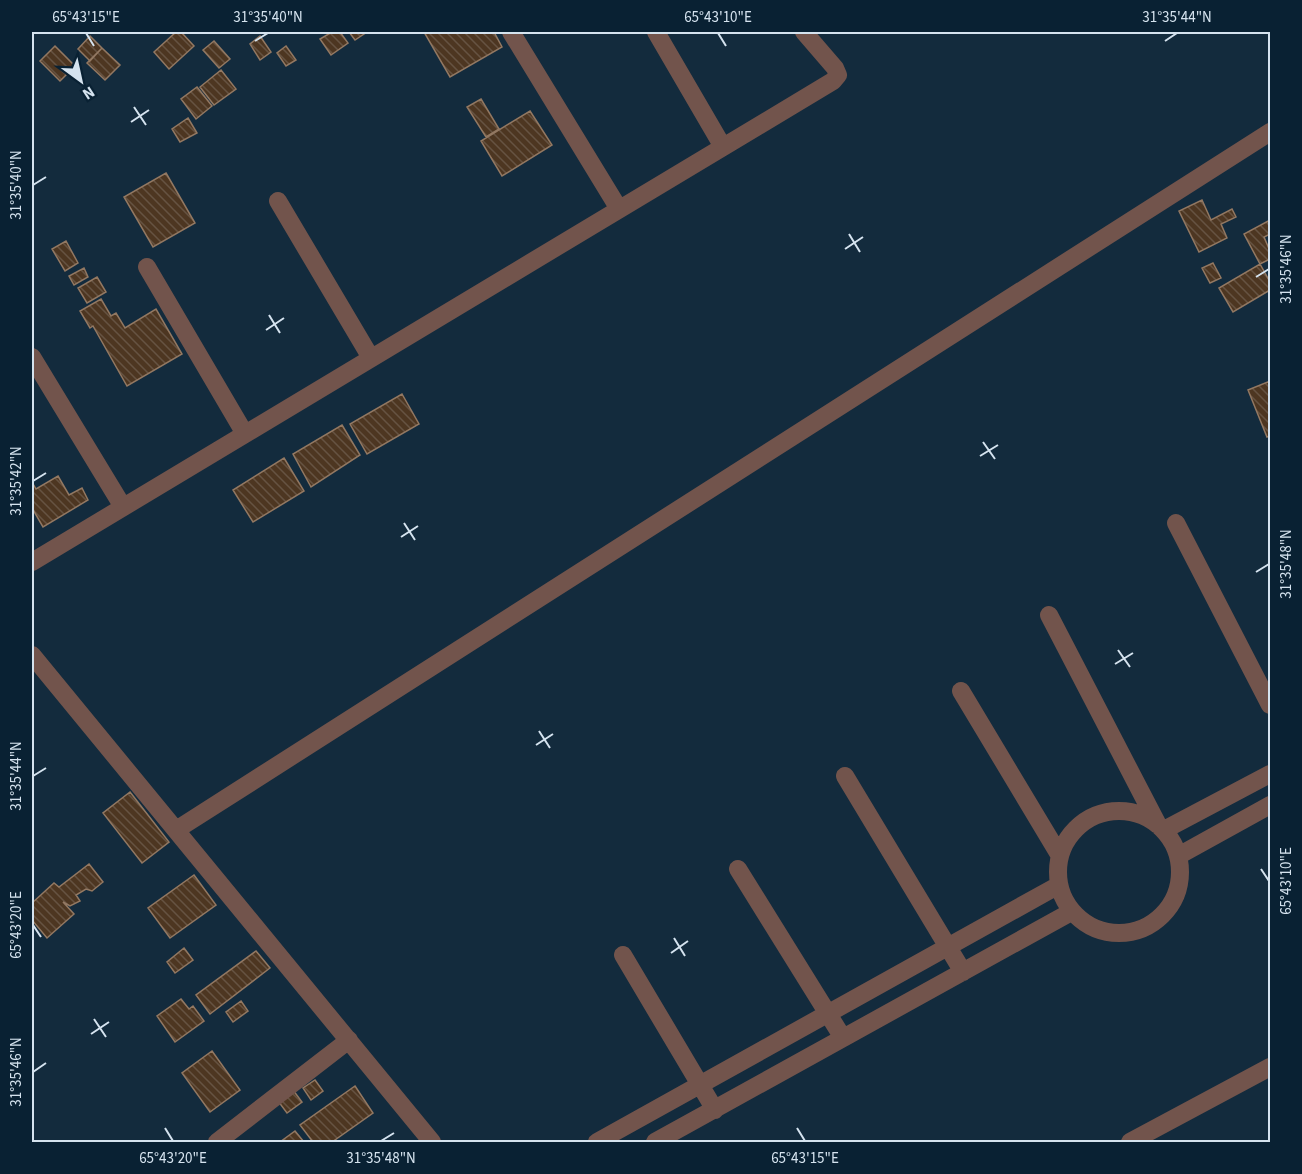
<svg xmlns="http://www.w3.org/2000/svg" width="1302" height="1174" font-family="'Source Sans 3',sans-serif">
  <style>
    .building { fill: url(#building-back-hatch); stroke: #927862; stroke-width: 1.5 }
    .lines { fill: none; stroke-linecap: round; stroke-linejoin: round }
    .street { stroke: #72544c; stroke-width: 18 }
    .ticks { fill: none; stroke: #d5e3ef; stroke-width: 2 }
    .neatline { fill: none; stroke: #d5e3ef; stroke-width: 2 }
    .ticks-label { font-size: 15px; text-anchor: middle; fill: #d5e3ef }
  </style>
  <defs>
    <pattern id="building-back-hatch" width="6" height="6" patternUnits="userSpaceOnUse" patternTransform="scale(1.5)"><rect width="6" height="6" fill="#4d3621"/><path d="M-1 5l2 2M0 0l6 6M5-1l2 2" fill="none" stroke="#665342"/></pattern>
  </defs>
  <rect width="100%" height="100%" fill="#132b3d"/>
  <path class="building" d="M176,32H181L194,46L169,69L154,52Z
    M332,32H340L348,43L331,55L320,39Z
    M349,32H367L355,40Z
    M424,32H494L502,47L450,77Z
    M90,36L102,48L90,61L78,49Z
    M260,36L271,52L260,60L250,44Z
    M214,41L230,59L219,68L203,50Z
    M55,46L75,66L60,81L40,61Z
    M286,46L296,60L286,66L277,53Z
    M102,48L120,65L105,80L87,63Z
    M221,70L236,89L214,105L200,87Z
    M197,87L212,106L196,119L181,99Z
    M481,99L499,129L486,137L467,107Z
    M530,111L552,145L502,176L481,141Z
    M188,118L197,133L180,142L172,129Z
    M166,173L195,223L153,247L124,197Z
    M1202,200L1211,220L1232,209L1236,217L1221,224L1227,238L1199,252L1179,211Z
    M1270,220V234L1264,237L1270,251V259L1260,264L1244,234Z
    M66,241L78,263L65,271L52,249Z
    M1213,263L1221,278L1210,283L1202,268Z
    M1260,264L1270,282V290L1233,312L1219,288Z
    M84,268L88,277L74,285L69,276Z
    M97,277L106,292L87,303L78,288Z
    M101,299L111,316L116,313L125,328L156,309L182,354L127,386L93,326L90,328L80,311Z
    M1270,381V436L1267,437L1248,390Z
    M402,394L419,424L367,454L350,424Z
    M342,425L360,455L311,487L293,454Z
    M284,458L304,491L253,522L233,490Z
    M58,476L69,495L82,488L88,500L43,527L32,508V482L36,489Z
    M130,792L169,842L142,863L103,813Z
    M89,864L103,882L92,891L86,889L76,895L80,901L70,906L63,902L74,914L47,938L32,920V903L54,883L59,887Z
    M194,875L216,905L170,938L148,908Z
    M184,948L193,960L175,973L167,962Z
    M256,951L270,968L210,1014L196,995Z
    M181,999L189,1009L193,1006L204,1021L175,1042L157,1016Z
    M241,1001L248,1011L233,1022L226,1012Z
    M212,1051L240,1090L210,1112L182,1073Z
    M315,1080L323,1091L311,1100L303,1088Z
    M355,1086L373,1113L332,1142H313L300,1125Z
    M293,1090L302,1102L287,1113L278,1101Z
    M295,1131L304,1142H280Z"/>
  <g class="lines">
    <path class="street" d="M511,32L619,209
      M656,32L723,147
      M278,201L371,358
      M147,267L245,434
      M32,357L123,507
      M1176,523L1270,705
      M32,562L833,81L838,75L835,68L804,32
      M1049,615L1158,825
      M32,655L432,1142
      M961,691L1060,856
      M845,776L963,972
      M1058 872a61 61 0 1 1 122 0a61 61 0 1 1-122 0Z
      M176,830L1270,132
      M1164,830L1270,774
      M1178,856L1270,805
      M738,869L843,1038
      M623,955L715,1110
      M217,1142L349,1040
      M597,1142L1059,885
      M655,1142L1071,912
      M1130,1142L1270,1067"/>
  </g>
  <path class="ticks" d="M86,33L94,46M718,33L726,46M255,41L268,33M1165,41L1177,33M134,107L146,125M131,122L149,110M33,185L46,177M849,234L860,252M845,249L863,237M1256,277L1269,269M269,315L280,333M266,330L284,318M983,442L995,459M980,456L998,445M33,481L46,473M404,523L415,540M401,537L418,526M1256,572L1269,564M1118,650L1130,667M1115,664L1133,653M539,731L550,748M536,745L553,734M33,776L46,768M1261,869L1269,881M33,925L41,937M674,938L685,956M671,953L688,941M94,1019L106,1037M91,1034L109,1022M33,1072L46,1063M165,1128L173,1141M797,1128L805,1141M381,1141L394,1133"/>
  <rect width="1302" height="1174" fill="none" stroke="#092133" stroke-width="66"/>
  <g transform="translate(81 81) rotate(147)" stroke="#092133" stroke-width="4.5" paint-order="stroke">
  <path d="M0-4.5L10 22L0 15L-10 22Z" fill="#d5e3ef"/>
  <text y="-9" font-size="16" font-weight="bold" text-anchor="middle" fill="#d5e3ef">N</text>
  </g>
  <rect x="33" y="33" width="1236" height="1108" class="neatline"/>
  <g class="ticks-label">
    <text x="86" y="22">65°43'15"E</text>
    <text x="268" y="22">31°35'40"N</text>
    <text x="718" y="22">65°43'10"E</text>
    <text x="1177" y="22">31°35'44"N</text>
    <text transform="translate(16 185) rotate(-90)" y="5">31°35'40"N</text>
    <text transform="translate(1286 269) rotate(-90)" y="5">31°35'46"N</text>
    <text transform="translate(16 481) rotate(-90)" y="5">31°35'42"N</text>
    <text transform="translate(1286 564) rotate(-90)" y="5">31°35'48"N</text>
    <text transform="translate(16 776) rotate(-90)" y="5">31°35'44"N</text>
    <text transform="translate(1286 881) rotate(-90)" y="5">65°43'10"E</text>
    <text transform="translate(16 925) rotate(-90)" y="5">65°43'20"E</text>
    <text transform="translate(16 1072) rotate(-90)" y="5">31°35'46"N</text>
    <text x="173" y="1163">65°43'20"E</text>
    <text x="381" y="1163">31°35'48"N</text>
    <text x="805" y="1163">65°43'15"E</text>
  </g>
</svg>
